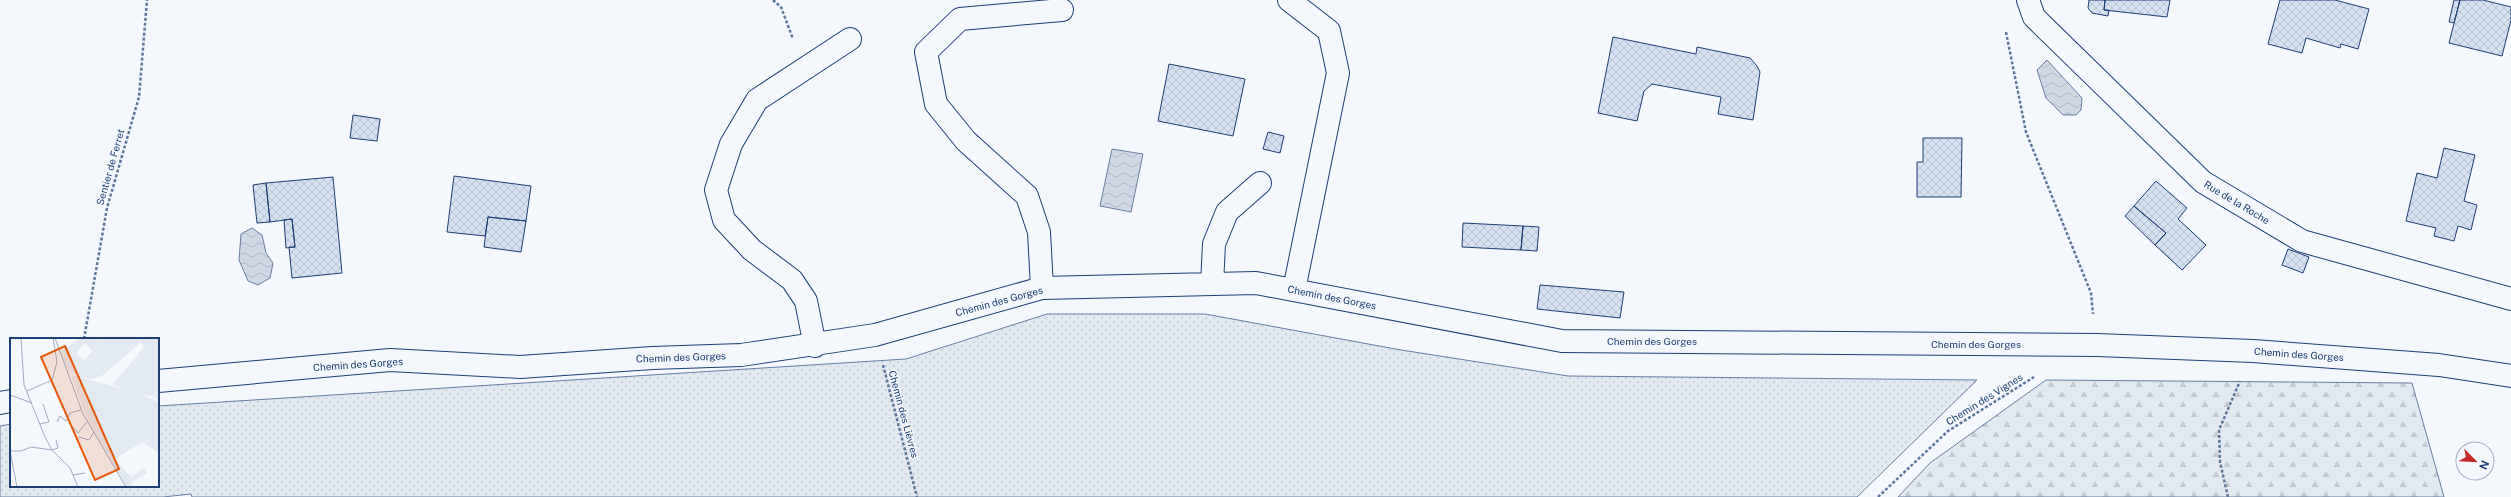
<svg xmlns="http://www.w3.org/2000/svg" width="2511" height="497" font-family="'Public Sans',sans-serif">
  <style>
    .grass { fill: url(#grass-dots); stroke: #687fa3 }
    .forest { fill: url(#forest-firs); stroke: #687fa3 }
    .water { fill: url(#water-waves); stroke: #687fa3 }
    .building { fill: url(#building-cross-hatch); stroke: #1d3f73 }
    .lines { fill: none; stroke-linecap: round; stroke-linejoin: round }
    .minor-casing { stroke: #1d3f73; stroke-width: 24 }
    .path { stroke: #5e769c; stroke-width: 2.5; stroke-dasharray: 3 2; stroke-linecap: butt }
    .minor { stroke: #f4f7fb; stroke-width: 22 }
    .labels { text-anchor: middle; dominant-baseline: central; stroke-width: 3; stroke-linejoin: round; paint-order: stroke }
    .street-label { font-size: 10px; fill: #1d3f73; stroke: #f4f7fb }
    .inset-road { fill: none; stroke: #9eadc5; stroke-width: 1 }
    .view { fill: #e8590c; fill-opacity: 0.15; stroke: #e8590c; stroke-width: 2 }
    .inset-edge { fill: none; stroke: #1d3f73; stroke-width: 2 }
  </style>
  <defs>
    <pattern id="grass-dots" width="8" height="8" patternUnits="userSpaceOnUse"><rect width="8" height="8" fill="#e3e9f0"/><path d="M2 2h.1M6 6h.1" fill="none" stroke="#c2c9d1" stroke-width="1.8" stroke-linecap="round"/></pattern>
    <pattern id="forest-firs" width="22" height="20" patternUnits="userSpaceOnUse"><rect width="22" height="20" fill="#e3e9f0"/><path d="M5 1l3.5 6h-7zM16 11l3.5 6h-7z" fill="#c2c9d1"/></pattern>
    <pattern id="water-waves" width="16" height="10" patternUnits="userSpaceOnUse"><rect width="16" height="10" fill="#cfd7e4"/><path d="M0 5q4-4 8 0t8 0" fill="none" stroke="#b1bac7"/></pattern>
    <pattern id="building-cross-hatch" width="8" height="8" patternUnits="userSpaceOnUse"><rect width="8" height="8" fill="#d5e0f0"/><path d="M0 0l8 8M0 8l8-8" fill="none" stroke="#b6c1d1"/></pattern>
  </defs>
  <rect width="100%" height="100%" fill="#f4f7fb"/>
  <path class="grass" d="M1047,314H1205L1401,350L1568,376L1977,380L1857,497H192L191,494L163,497H0V426L11,424V486H158V406L906,359Z"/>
  <path class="forest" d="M2046,380L2412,383L2444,497H1898L1930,463Z"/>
  <path class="water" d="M2047,60L2082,98L2081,110L2076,115H2063L2046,98L2037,70Z
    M1112,149L1143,154L1131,212L1100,206Z
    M252,228L262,235L266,253L273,263L270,278L258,285L248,281L239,260L241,234Z"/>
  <path class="building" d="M2089,0H2105L2104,10H2109L2108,16L2092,13L2088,8Z
    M2105,0H2170L2167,17L2104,10Z
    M2280,0H2335L2369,9L2358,49L2341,44L2340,48L2306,38L2302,53L2268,44Z
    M2454,0H2460L2454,23L2449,22Z
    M2460,0H2483L2511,7V20L2502,56L2449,43Z
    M1613,37L1696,54L1697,47L1750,58L1757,66L1760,72L1753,120L1718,114L1721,97L1652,84L1644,91L1637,121L1598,113Z
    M1169,64L1245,79L1233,136L1158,121Z
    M353,115L380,119L377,141L350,138Z
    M1268,132L1284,136L1280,153L1263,149Z
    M1923,138H1962L1961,197H1917V162H1923Z
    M2444,148L2475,155L2464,201L2477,205L2471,230L2458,226L2454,241L2434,236L2436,228L2406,221L2417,173L2437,178Z
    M454,176L531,186L526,221L488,217L485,236L447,232Z
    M333,177L342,273L292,278L289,247H295L292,219L270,222L266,183Z
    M2156,181L2187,208L2178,219L2206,245L2182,270L2155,245L2166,233L2134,206Z
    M266,183L270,222L257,223L253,185Z
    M2134,206L2166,233L2155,245L2125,216Z
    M488,217L526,221L521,252L484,247Z
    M292,219L295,247L286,248L284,220Z
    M1463,223L1523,226L1521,250L1462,247Z
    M1523,226L1539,227L1537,251L1521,250Z
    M2288,249L2309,257L2303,273L2282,265Z
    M1540,285L1624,292L1620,318L1537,309Z"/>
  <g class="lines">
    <defs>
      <path id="minor" d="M1289,0L1329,31L1338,73L1294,290
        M2028,0L2034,17L2203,182L2302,241L2511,299
        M1212,284L1214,244L1227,212L1260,183
        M1042,288L1039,232L1027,196L966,141L936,104L926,52L960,19L1062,10
        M815,346L806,301L792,280L752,250L724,220L716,190L731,144L757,100L850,39
        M158,381L390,360L520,367L652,358L741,355L875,335L1042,288L1256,283L1562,341L2097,345L2253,351L2439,365L2511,376
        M0,403L11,401"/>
    </defs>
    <use href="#minor" class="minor-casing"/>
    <path class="path" d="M773,0L781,7L793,39
      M2006,32L2026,132L2091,293L2093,314
      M84,339L107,208L139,97L147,0
      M883,365L917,497
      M1878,497L1948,431L2034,377
      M2228,497L2220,462L2219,430L2240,381"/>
    <use href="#minor" class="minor"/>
  </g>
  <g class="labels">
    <g class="street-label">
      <text transform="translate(110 167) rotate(-74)">Sentier de Ferret</text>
      <text transform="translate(2237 202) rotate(31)">Rue de la Roche</text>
      <text transform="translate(1332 297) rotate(11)">Chemin des Gorges</text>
      <text transform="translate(999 301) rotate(-15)">Chemin des Gorges</text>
      <text x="1652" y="341">Chemin des Gorges</text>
      <text x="1976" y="344">Chemin des Gorges</text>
      <text transform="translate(2299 354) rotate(4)">Chemin des Gorges</text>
      <text transform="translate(681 357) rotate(-2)">Chemin des Gorges</text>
      <text transform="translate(358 364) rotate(-4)">Chemin des Gorges</text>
      <text transform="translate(1984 399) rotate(-32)">Chemin des Vignes</text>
      <text transform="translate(904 414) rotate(75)">Chemin des Lièvres</text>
    </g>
  </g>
  <g transform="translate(10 338)">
    <rect width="149" height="149" fill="#f4f7fb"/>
    <path d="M74,0H96L83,13L72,3ZM149,21V63L142,58L128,57L143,61L149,66V115L132,104L105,121L121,139L134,130L137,135L121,145L123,148L117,149L78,84L61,37L115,51L102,46L117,30L127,41Z" fill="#e3e9f0"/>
    <path d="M69,0H74L72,3L75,6L66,15L74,22L96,0H149V21L127,42L117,30L134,9L131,4L93,37L84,41L70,39L59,33L51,15Z" fill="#e3e9f0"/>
    <path class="inset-road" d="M11,0L14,47L35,99L42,112L60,130L68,149M45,0L73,76L116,149M17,53L42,42L47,24L43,0M0,57L22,65M47,84L50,78L56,83L60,75L71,72M30,86L39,84L33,66M63,89L68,95L77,84M69,99L79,102L84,94M63,137L75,135M7,149L0,113H11L21,109L42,112L48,110L46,102"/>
    <path class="view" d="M55,8L109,131L85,142L31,19Z"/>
    <rect width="149" height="149" class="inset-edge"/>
  </g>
  <g transform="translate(2475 461) rotate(114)"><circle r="19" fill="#f4f7fb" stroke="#9eadc5"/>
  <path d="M0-3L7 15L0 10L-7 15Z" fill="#c62828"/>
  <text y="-6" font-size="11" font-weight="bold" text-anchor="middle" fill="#1d3f73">N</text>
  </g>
</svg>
